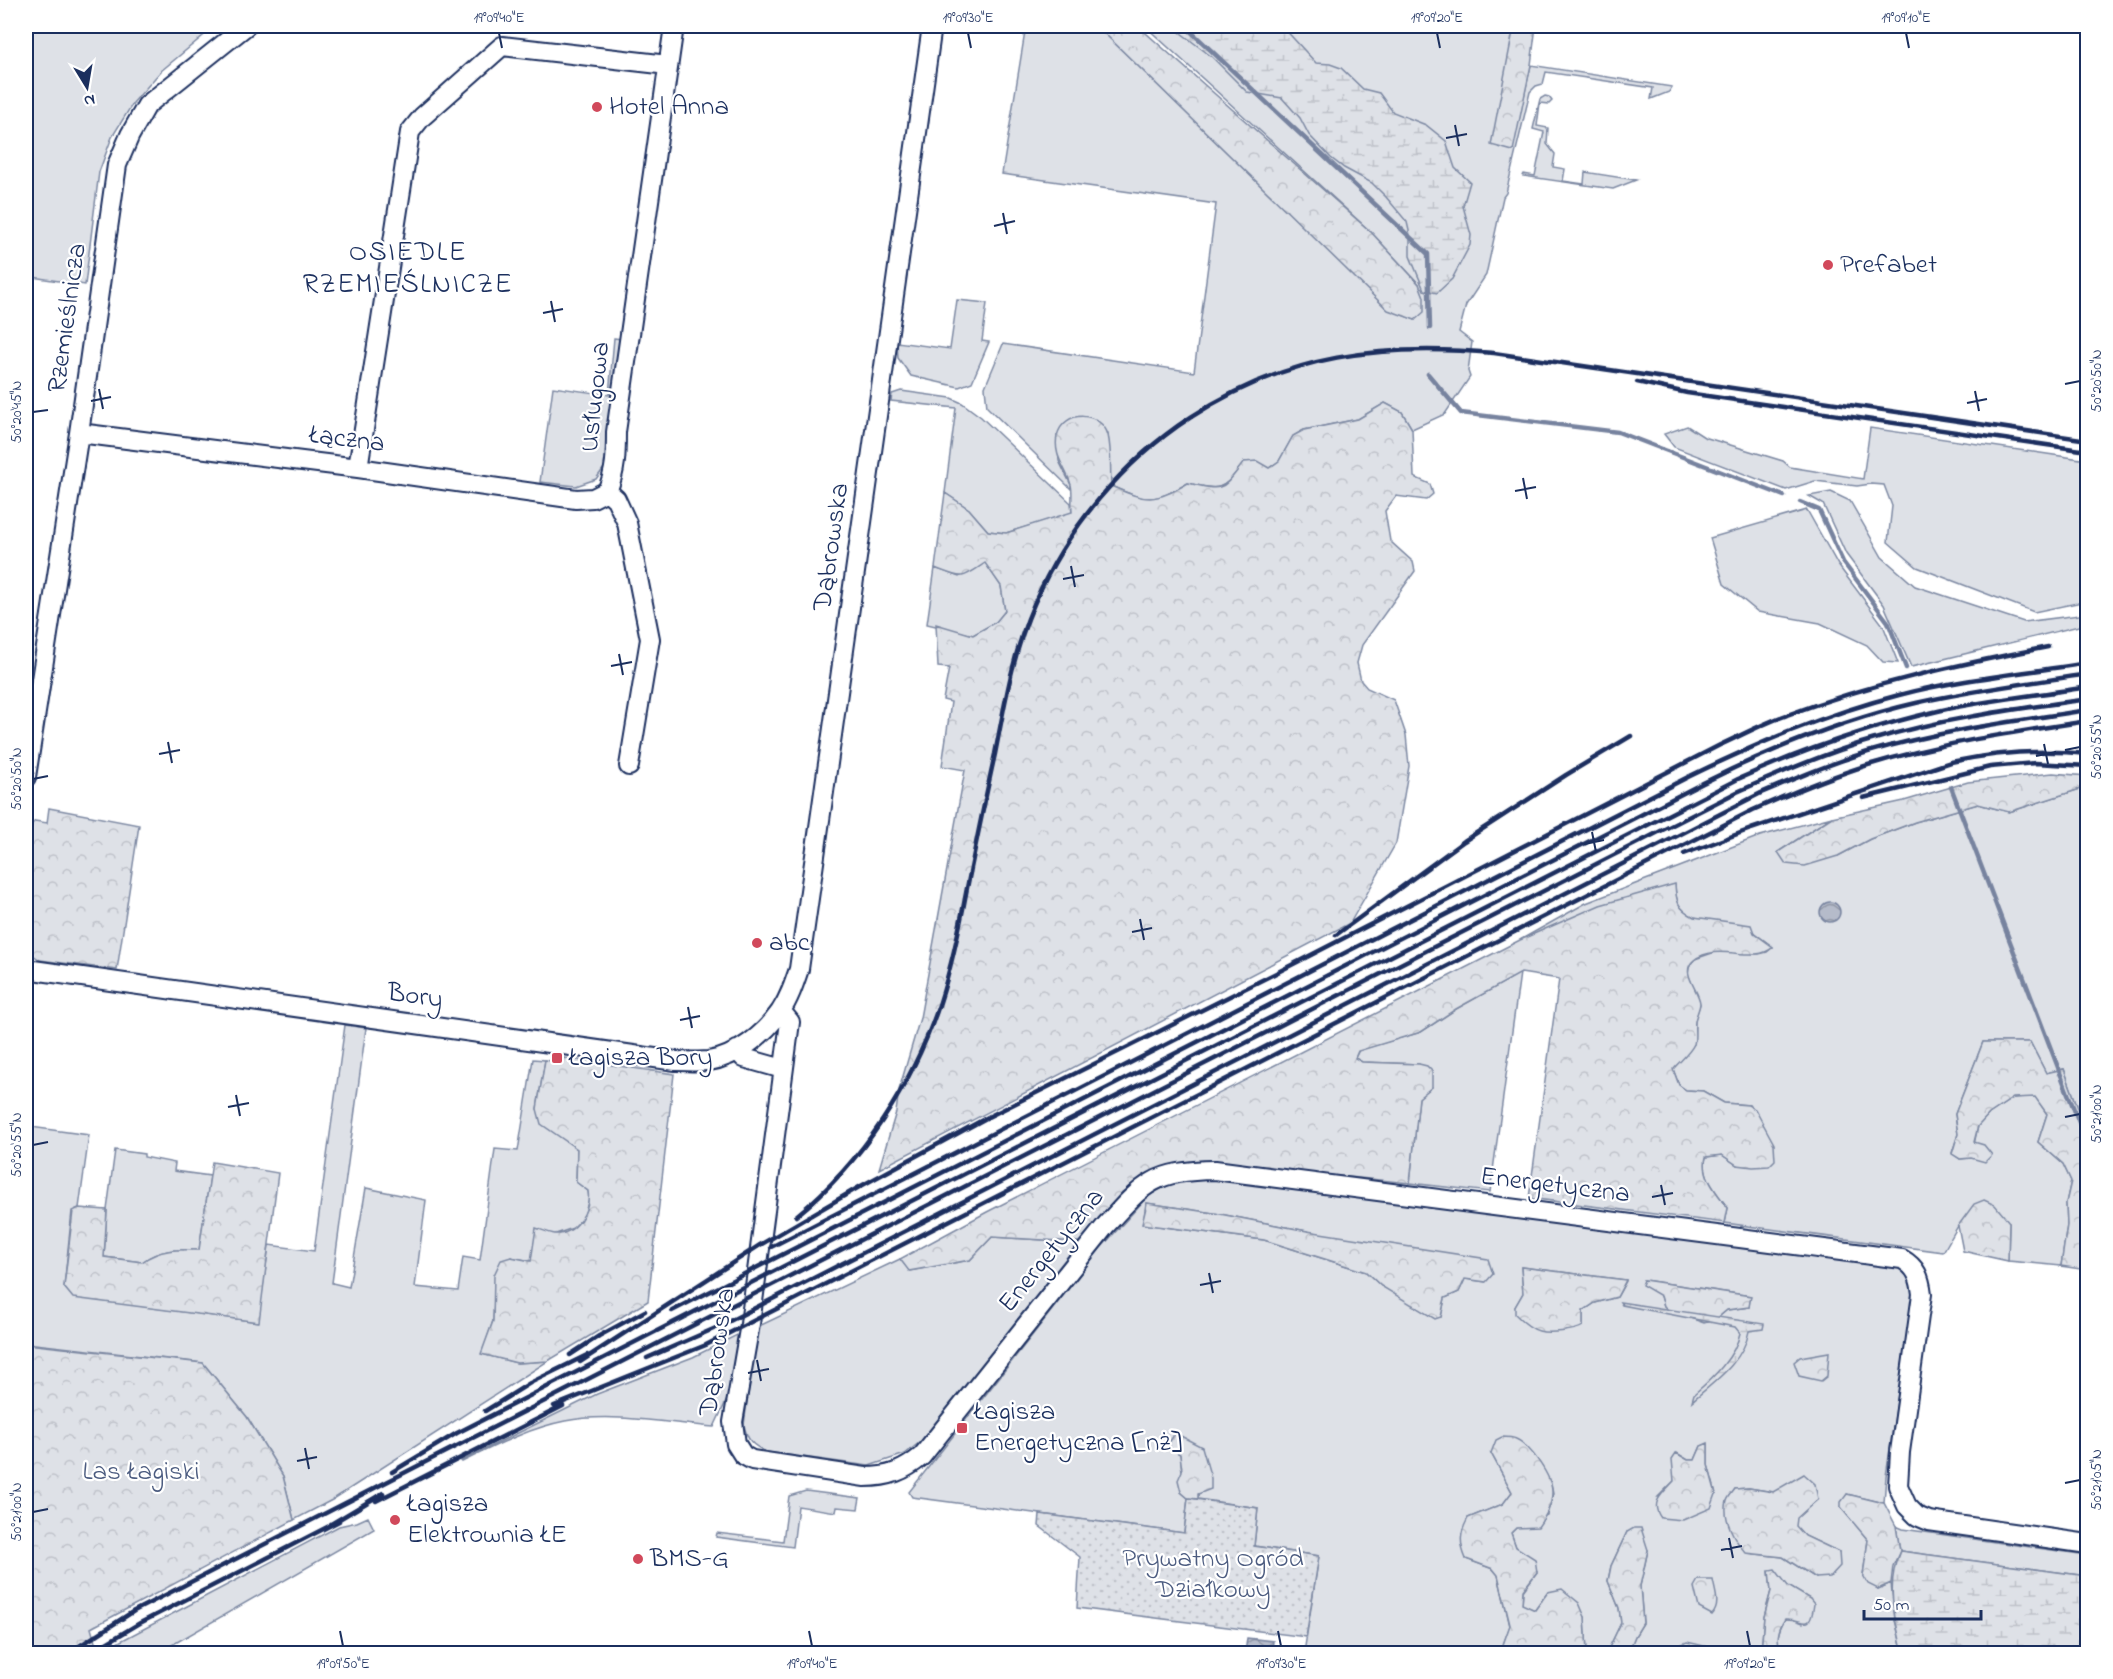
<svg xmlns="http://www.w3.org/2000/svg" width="2113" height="1679" font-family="'Indie Flower',sans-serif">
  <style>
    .grass { fill: #dee1e7; stroke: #7c88a2; stroke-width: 1.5; fill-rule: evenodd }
    .forest { fill: url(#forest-crowns); stroke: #7c88a2; stroke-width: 1.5 }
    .wetland { fill: url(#wetland-marsh); stroke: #7c88a2; stroke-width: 1.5 }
    .garden { fill: url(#garden-dots); stroke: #7c88a2; stroke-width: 1.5 }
    .water { fill: url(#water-waves); stroke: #77839f; stroke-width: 1.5 }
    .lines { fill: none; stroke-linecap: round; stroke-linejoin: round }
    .stream { stroke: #77839f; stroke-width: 4.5 }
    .minor-casing { stroke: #1b2f5e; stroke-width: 22 }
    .minor { stroke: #fff; stroke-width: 18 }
    .rail { stroke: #1b2f5e; stroke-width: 4.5 }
    .ticks { fill: none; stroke: #1b2f5e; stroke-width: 2 }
    .poi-dot { fill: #d1495b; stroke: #fff; stroke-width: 2 }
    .labels { text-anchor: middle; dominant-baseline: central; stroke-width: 4.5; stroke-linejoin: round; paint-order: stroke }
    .poi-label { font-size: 27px; fill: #1b2f5e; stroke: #fff; text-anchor: start }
    .street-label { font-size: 27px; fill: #1b2f5e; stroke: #fff }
    .park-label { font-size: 27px; fill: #4c5c80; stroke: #fff }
    .neighbourhood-label { font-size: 28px; letter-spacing: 1.5px; fill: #1b2f5e; stroke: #fff }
    .neatline { fill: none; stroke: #1b2f5e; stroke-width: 2 }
    .ticks-label { font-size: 15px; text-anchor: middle; fill: #1b2f5e }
  </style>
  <defs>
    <pattern id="forest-crowns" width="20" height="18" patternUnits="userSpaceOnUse" patternTransform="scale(1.5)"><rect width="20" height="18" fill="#dee1e7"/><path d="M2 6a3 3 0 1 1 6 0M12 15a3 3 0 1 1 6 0" fill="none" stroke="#bec1c9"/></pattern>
    <pattern id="wetland-marsh" width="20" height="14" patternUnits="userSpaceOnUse" patternTransform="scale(1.5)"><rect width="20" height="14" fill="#dee1e7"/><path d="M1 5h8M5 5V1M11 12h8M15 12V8" fill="none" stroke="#bec1c9"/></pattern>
    <pattern id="garden-dots" width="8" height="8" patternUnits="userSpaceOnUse" patternTransform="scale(1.5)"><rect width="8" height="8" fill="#dee1e7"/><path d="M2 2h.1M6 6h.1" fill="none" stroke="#bec1c9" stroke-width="1.8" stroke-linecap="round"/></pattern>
    <pattern id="water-waves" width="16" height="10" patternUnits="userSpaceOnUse" patternTransform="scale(1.5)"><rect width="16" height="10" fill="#b5bbca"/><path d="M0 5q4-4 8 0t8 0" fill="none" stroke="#9298a7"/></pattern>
  </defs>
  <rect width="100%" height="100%" fill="#fff"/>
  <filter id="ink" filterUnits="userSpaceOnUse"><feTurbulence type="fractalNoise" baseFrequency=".0167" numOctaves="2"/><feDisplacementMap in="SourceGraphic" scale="12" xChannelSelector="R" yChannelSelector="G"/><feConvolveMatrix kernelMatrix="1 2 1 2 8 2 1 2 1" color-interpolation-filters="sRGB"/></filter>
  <g filter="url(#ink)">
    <path class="grass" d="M26,26H215L161,71L133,103L112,137L99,172L85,285L26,276Z
      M1026,26H1097L1388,309L1415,320L1419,284L1371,232L1145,26H1514L1511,52L1512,151L1531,65L1672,87L1669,92L1651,99L1653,88L1546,72L1543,84L1536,86L1530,92L1506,193L1503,197L1486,275L1466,305L1459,332L1472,342L1468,371L1470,377L1445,414L1412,429L1402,412L1385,403L1358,419L1304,430L1293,436L1279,461L1269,468L1245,462C1222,489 1225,492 1188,483C1154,503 1147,502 1111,486L1108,433L1057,436L1059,461L1071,485V489L987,407L985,387L1003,344L1194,372L1216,204L1002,174Z
      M1545,96L1549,97L1552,101L1549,104L1540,103L1537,126L1548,128L1547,144L1555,154L1553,167L1565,169L1563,181L1584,184L1585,172L1636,180L1613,189L1523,176L1524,174L1535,176L1544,132L1533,129L1540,99Z
      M957,300L987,303L982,341L989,342L972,382L959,387L911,376L898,358L897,342L950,349Z
      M614,338L621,339L607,431L606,465L596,479L576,486L540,482L553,387L609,395Z
      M901,391L951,398L962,403L981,417L1071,503L1072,513L1006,533L988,531L969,509L945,493L956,408L891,401L892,394Z
      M1687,426L1704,437L1783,461L1790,467L1863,479L1870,428L2087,460V601L2034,612L1917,567L1888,542L1892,506L1884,485L1871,484L1857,486L1815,481L1786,490L1674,447L1664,434Z
      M1831,492L1850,501L1882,557L1915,586L2024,622L2087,614V624L1911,667L1884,605L1846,554L1823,504L1809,496Z
      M1807,510L1838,565L1883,625L1898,663L1883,662L1867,645L1820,623L1758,612L1724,584L1710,538Z
      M985,562L1001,586L1005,611L996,622L973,635L927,624L935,568L959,577Z
      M2080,789L2087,790V1133L2064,1069L2046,1073L2030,1042H1983L1955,1114L1958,1134L1952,1153L1960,1159L1971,1158L1978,1126L1989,1114L2013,1098L2035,1096L2047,1114L2038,1142L2063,1164L2071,1181L2066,1203L2067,1225L2061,1266L2008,1261L2009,1222L1958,1226L1943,1252L1725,1223L1728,1208C1717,1193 1701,1176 1706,1157L1722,1155L1737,1165L1749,1105L1724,1103L1703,1091L1686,1090L1679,1085L1673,1069L1694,1044L1695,1019L1700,1004L1688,974L1689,966L1695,959L1718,951L1759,954L1767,952L1773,947L1753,932L1694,917C1678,909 1676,902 1675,885L1520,940L1586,903L1760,836L1832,817L1778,852L1838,856L1870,839L1915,822L1978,804L2009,812Z
      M1520,973L1490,1192L1410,1183L1419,1097L1432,1087L1419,1064L1362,1062L1355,1058L1359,1050L1421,1032L1456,1009Z
      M345,1025L366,1028L332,1283L349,1287L366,1188L426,1200L415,1287L458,1291L463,1257L480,1260L495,1149L518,1151L533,1059L545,1060L537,1109L577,1149L576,1182L588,1191L589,1198L584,1217L573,1228L556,1234L531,1261L511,1257L494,1302L493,1321L482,1354L517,1363L548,1361L332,1500L294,1520L283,1476L247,1417L203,1363L26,1343V1171L31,1127L89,1135L79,1208L72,1211L64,1287L73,1297L258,1322L269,1245L314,1251Z
      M115,1150L144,1154V1157L175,1163L174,1171L210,1176L199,1250C178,1249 159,1249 142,1262L104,1257L107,1210Z
      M1203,1178L1893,1264C1911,1274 1912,1280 1912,1299L1886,1476L1884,1503L1847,1494L1841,1507L1868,1540L1863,1575L1878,1589L1891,1583L1895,1620L1903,1653H1780C1777,1639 1777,1632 1785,1619L1790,1618L1803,1623L1810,1599L1788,1586L1769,1571L1771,1591L1764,1617L1761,1653H1714L1713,1648L1682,1644L1677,1653H1628L1635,1636L1643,1623L1640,1586L1648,1550L1627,1532L1611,1566L1608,1581L1619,1608L1621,1623L1608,1650L1609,1653H1587L1585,1617L1548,1592L1535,1610L1522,1605L1523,1591L1537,1572L1516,1547L1511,1533L1516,1528L1547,1515L1553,1494L1550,1479L1491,1453L1512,1492L1503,1504L1468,1518L1466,1559L1493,1569L1498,1575L1510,1626L1500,1653H1304L1319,1556L1254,1546L1258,1508L1198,1499V1494L1176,1433L1169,1443L1170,1448L1180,1454L1182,1471L1181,1492L1188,1498L1184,1533L912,1497L909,1492L1100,1249L1147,1197L1171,1183ZM1146,1203L1220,1214L1307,1231L1486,1282L1465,1279L1459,1292L1445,1298L1441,1317L1381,1286L1366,1272L1264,1240L1143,1224ZM1521,1267L1626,1280V1281L1617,1297L1595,1303L1583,1311V1326L1515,1307L1523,1293ZM1644,1280L1750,1296L1749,1307L1727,1310L1715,1320L1664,1306L1661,1296ZM1708,1444V1465L1716,1494L1658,1497L1674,1481L1677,1453L1688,1460H1695L1701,1446ZM1749,1488L1818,1499L1796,1518L1795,1526L1805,1536L1839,1552L1816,1578L1783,1557L1747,1553L1727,1501L1735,1489Z
      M992,1237L1079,1242L920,1442L905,1454L869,1466L766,1452C752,1445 747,1440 744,1425L757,1327L900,1259L910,1271L970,1260Z
      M741,1333L729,1395L714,1427C667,1423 611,1412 565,1421C529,1428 495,1446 462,1462L461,1461L597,1394L693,1357Z
      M806,1491L860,1498L858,1509L837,1507L836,1512L798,1506L793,1547L716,1537L717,1533L783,1541L789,1496Z
      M368,1517L374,1529L158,1653H98L339,1526L357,1522Z
      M1896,1526L1903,1529L2087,1555V1576L1900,1551Z"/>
    <path class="forest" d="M1097,26H1138L1371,232L1419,284L1424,297V312L1415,320L1388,310Z
      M1514,26H1536L1531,65L1513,151L1491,145Z
      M1385,403L1402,412L1412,429L1414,477L1430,484L1433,494L1426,500L1396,496L1385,511L1390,541L1413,562L1415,571L1362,645L1357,663L1361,681L1367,688L1394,700L1406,735L1409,766L1396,843L1350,923L879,1169L896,1112L899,1090L920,1018L965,770L942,766L951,702L943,700L949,668L938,667L936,624L973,635L996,622L1005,611L1001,586L985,563C960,580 964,579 935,568L945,493L969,509L988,531L1006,533L1072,512C1071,504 1073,493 1071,485C1066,467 1053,457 1057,436C1064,408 1102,412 1108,435C1112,451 1110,470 1111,486C1147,502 1154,503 1188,483C1225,492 1222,490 1244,462L1257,461L1269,468L1279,461L1293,436L1304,430L1358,419Z
      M2053,773L2087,776V790L2080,789L2009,812L1978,804L1915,822L1870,839L1838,856L1805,866L1786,864L1778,852L1832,817L1904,801L1968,782Z
      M49,808L139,825L117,970L40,960L26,950V866L32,824L35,821L47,823Z
      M1675,884C1676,902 1678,909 1694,917L1751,925L1754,933L1773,947C1754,965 1718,941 1694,960C1679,972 1699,990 1700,1003C1700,1008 1696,1015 1695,1021C1694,1028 1696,1038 1694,1044C1690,1053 1679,1062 1673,1069L1679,1085L1686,1090L1703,1091L1724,1103L1748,1105L1755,1109L1774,1144L1775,1160L1769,1166L1753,1167L1737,1165L1722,1155L1706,1157C1701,1176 1717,1193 1728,1208L1725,1223L1529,1198L1559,979L1521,973L1456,1009L1421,1032L1358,1051L1355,1058L1362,1062L1419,1064L1427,1066L1432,1071V1087L1419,1098L1410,1183L1198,1162L1160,1168L1122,1192L1079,1242L992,1237L970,1260L909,1271L900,1259L987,1212L1520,940L1600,905Z
      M1983,1042H2030L2046,1073L2064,1069L2087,1133V1270L2061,1266L2067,1225L2066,1203L2071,1181L2063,1164L2038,1142L2047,1114L2035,1097L2013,1098L1989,1114L1978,1126L1974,1142L1984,1145L1992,1155L1985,1162L1971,1158L1960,1159L1952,1154L1958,1134L1955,1114Z
      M564,1058L674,1074L648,1301L548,1361L517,1363L481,1354L493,1321L494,1275L501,1260L511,1257L531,1261L536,1228C542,1230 549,1233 555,1234C576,1235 591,1210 588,1191L576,1182L577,1149L541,1124L537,1109L545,1060L562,1063Z
      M212,1162L278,1173L259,1322L73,1298L64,1287L73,1211L79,1208L107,1210L104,1257L142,1262C159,1249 178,1249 199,1250Z
      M1984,1200L1995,1205L2009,1222L2008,1261L1963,1251L1958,1226L1974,1204Z
      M1147,1203L1220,1214L1307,1231L1488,1259L1493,1274L1486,1282L1465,1279L1459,1292L1445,1298L1441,1317L1435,1319L1381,1286L1366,1272L1264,1240L1142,1224Z
      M1521,1267L1626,1280L1617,1297L1595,1303L1583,1311V1326C1576,1331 1548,1334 1539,1331C1531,1329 1521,1320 1515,1314V1307L1523,1293Z
      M1644,1280L1751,1296L1749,1307L1727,1310L1715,1320L1704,1323L1668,1310L1664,1306L1661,1296L1642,1285Z
      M26,1344L203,1363L247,1417L283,1476L294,1520L91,1628L98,1653H26Z
      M1829,1352L1827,1376L1821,1381L1799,1376L1794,1362L1800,1357Z
      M1175,1433L1202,1447L1211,1478V1489L1198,1494V1499L1188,1498L1181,1492L1178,1480L1182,1471L1180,1454L1170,1448L1169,1443Z
      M1502,1437C1507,1437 1512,1437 1516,1439C1530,1445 1553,1478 1552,1493C1552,1506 1545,1517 1538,1527L1516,1528L1511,1533L1516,1547L1535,1559L1537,1572L1523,1590L1522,1604L1535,1610L1548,1592L1562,1589L1579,1603L1585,1617L1587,1653H1500L1510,1625L1498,1575L1493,1569L1466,1559C1459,1543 1460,1533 1468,1518L1503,1504L1512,1492L1491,1453L1496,1440Z
      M1708,1443V1465L1716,1494L1711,1508L1683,1520L1661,1518C1649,1502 1663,1493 1674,1481L1672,1459L1676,1453L1688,1460H1695L1701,1446Z
      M1804,1474L1815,1484L1818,1499L1797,1518L1796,1526L1805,1536L1839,1552L1840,1566L1830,1577L1816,1578L1783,1557L1746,1553C1735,1541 1722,1519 1727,1501C1728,1497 1733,1492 1735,1489L1749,1488L1773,1492Z
      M1847,1494L1884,1503L1896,1526L1900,1551L1893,1566L1891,1583L1878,1589L1868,1584L1863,1575L1868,1540L1841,1508V1502Z
      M1634,1528H1641L1648,1550L1640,1586L1643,1623L1635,1636L1628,1653H1609L1608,1650L1621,1623L1619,1608L1608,1581L1611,1566L1627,1532Z
      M1775,1569L1788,1586L1810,1599L1814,1604C1810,1634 1805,1618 1785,1619C1777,1631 1777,1639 1780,1653H1761L1764,1617L1771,1591L1769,1570Z
      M1698,1580H1713C1715,1592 1721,1605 1712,1615L1699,1608L1694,1587Z
      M1687,1642L1713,1648L1714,1653H1677L1682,1644Z"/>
    <path class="wetland" d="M1172,26H1282L1316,63L1330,64L1341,68L1363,89L1379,93L1393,112L1426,125L1446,141L1455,168L1470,182L1463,206L1471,235L1470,245L1452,279L1437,293L1424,290L1410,256V235L1407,222L1386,197L1372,183L1344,168L1331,158L1309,135L1300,118L1282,98L1247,92L1212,57Z
      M1620,1302L1764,1324L1763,1329L1749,1331C1744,1361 1714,1382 1692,1401L1694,1394C1713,1378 1735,1357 1740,1333L1735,1327L1622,1305Z
      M1900,1551L2087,1576V1653H1903C1895,1620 1885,1584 1900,1551Z"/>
    <path class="garden" d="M1188,1498L1258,1508L1254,1546L1319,1556L1306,1637L1077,1608L1080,1557L1039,1526L1040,1514L1184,1533Z"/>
    <path class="water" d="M1820 912a10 10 0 1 1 20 0a10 10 0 1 1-20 0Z
      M1247,1638L1273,1641L1272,1653H1245Z"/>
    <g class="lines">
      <path class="stream" d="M1185,26L1428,254L1430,328
        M1428,374L1461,413L1618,432L1784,496
        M1800,502L1819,510L1843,562L1888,622L1906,668
        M1951,787L2088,1146"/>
      <defs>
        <path id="minor" d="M79,433L358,468L576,499L593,498L607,491
          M358,468L410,132L422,117L502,46L668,65
          M629,766L650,639L627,523L616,499L607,491C616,471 616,454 616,432L674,26
          M26,777L79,433L117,165L130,135L147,105L246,26
          M26,969L676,1061C687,1061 698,1062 709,1061C736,1057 765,1034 780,1012C789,999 794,984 799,969L932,26
          M781,1011L790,1022L750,1324L733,1422L736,1444L743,1455L752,1460L865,1477C889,1477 904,1471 922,1456L1106,1225C1145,1182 1155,1171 1215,1170L1902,1259C1916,1267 1920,1277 1922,1294L1900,1452L1898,1486L1907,1506L1917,1516L1929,1521L2088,1544
          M737,1050L744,1058L783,1069"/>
      </defs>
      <use href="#minor" class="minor-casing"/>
      <use href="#minor" class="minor"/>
      <path class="rail" d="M1637,382L1687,393L2088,451
        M1863,798L1990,767L2035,763L2088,766
        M1684,854L1751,829L1951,762C1997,752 2041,749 2088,754
        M1336,935L1464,841L1566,775L1631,736
        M796,1216C863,1162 913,1084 940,1002C952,965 960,926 967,888C976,843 985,799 995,754C1005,703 1013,652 1034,604C1067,528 1122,462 1191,417C1288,354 1382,343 1494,353L2088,440
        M771,1247L1688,777C1756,744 1825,714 1899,695C1960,679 2025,673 2088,663
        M672,1311L1703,783C1771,749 1842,720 1916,703C1973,690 2030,683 2088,674
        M570,1355L599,1336L645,1311
        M647,1358L718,1327L1761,793C1796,778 1831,763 1868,752C1939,731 2014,721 2088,710
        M580,1362L760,1245L861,1186L988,1117L1276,973L1720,745C1742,735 1764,723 1787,715C1872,683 1960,664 2048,647
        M554,1406L706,1345L1753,810C1791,793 1829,777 1868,765C1940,743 2014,732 2088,721
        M485,1411L530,1383L587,1355
        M392,1472L457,1433L1738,779C1803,750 1868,727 1938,711C1987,700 2038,695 2088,687
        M376,1501L563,1406
        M331,1524L383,1493
        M67,1654L134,1611L1737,792C1782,772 1828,752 1875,739C1944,718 2017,709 2088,699
        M88,1654L140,1623L339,1521"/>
    </g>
  </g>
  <path class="ticks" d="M499,33L502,48M968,33L971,48M1437,33L1440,48M1906,33L1909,48M1455,125L1459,146M1446,138L1467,134M1003,213L1007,234M994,226L1015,221M551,301L555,322M543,313L563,309M2065,384L2080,381M99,389L103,409M1975,391L1979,411M91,401L111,397M1967,403L1987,399M33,412L48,410M1523,478L1527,499M1515,491L1536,487M1071,566L1075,587M1063,579L1084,575M619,654L623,675M611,666L632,662M168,742L172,763M2044,744L2048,764M2065,750L2080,747M159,754L180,750M2036,756L2056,752M33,779L48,776M1592,832L1596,852M1584,844L1604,840M1140,919L1144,940M1132,932L1152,928M688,1007L692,1028M680,1020L700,1016M236,1095L240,1116M228,1107L249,1103M2065,1117L2080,1114M33,1145L48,1142M1661,1185L1665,1205M1652,1197L1673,1193M1209,1273L1213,1293M1200,1285L1221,1281M757,1360L761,1381M748,1373L769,1369M305,1448L309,1469M297,1461L317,1457M2065,1483L2080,1480M33,1512L48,1509M1729,1538L1733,1558M1721,1550L1742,1546M340,1631L343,1646M809,1631L812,1646M1278,1631L1281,1646M1747,1631L1750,1646"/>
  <g class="poi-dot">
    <circle cx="597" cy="107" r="6"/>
    <circle cx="1828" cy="265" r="6"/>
    <circle cx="757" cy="943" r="6"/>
    <rect x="551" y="1052" width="12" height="12" rx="3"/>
    <rect x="956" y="1422" width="12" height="12" rx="3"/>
    <circle cx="395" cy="1520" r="6"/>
    <circle cx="638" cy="1559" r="6"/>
  </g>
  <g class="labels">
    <g class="poi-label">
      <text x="609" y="107">Hotel Anna</text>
      <text x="1840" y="265">Prefabet</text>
      <text x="769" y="943">abc</text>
      <text x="569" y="1058">Łagisza Bory</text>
      <text x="974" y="1412">Łagisza<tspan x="974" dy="31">Energetyczna [nż]</tspan></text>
      <text x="407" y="1504">Łagisza<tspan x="407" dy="31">Elektrownia ŁE</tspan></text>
      <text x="650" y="1559">BMS-G</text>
    </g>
    <g class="street-label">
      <text transform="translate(68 318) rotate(-82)">Rzemieślnicza</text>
      <text transform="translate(596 397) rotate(-84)">Usługowa</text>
      <text transform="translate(347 440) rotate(7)">Łączna</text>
      <text transform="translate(832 547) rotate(-82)">Dąbrowska</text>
      <text transform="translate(415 997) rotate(8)">Bory</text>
      <text transform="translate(1555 1186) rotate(7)">Energetyczna</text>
      <text transform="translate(1052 1251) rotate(-51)">Energetyczna</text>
      <text transform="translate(718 1352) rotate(-82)">Dąbrowska</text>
    </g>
    <g class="park-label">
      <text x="141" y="1472">Las Łagiski</text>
      <text x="1213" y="1559">Prywatny Ogród<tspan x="1213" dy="31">Działkowy</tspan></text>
    </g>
    <g class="neighbourhood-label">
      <text x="408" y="253">OSIEDLE<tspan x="408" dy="32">RZEMIEŚLNICZE</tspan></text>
    </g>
  </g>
  <rect width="2113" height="1679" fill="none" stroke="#fff" stroke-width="66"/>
  <g transform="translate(87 87) rotate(169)" stroke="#ffffff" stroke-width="4.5" paint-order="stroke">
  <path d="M0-4.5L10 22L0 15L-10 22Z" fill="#1b2f5e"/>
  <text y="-9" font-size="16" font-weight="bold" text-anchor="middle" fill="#1b2f5e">N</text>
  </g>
  <path d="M1864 1610v9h117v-9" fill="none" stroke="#1b2f5e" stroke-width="3"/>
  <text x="1873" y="1610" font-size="18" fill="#1b2f5e" stroke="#ffffff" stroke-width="4.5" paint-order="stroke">50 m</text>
  <rect x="33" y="33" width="2047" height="1613" class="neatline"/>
  <g class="ticks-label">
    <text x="499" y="22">19°09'40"E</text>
    <text x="968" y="22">19°09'30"E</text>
    <text x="1437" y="22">19°09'20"E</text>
    <text x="1906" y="22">19°09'10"E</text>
    <text transform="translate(2096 381) rotate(-90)" y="5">50°20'50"N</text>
    <text transform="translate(16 412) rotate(-90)" y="5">50°20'45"N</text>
    <text transform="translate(2096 747) rotate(-90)" y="5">50°20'55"N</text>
    <text transform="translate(16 779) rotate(-90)" y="5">50°20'50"N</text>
    <text transform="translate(2096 1114) rotate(-90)" y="5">50°21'00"N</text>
    <text transform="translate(16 1145) rotate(-90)" y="5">50°20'55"N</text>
    <text transform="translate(2096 1480) rotate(-90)" y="5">50°21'05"N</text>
    <text transform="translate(16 1512) rotate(-90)" y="5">50°21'00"N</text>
    <text x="343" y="1668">19°09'50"E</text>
    <text x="812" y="1668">19°09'40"E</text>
    <text x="1281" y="1668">19°09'30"E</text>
    <text x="1750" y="1668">19°09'20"E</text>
  </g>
</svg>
